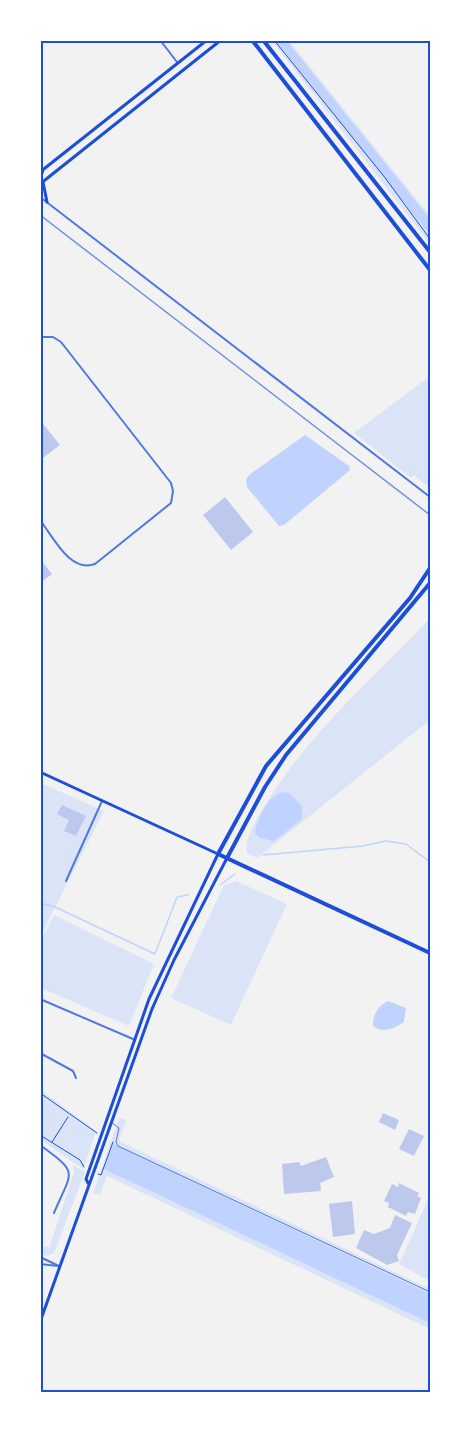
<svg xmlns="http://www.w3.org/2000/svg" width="471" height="1433" font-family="Roboto,sans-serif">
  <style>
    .green { fill: #dbe4f7 }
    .water { fill: #bfd3fe }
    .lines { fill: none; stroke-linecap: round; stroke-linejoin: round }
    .stream { stroke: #bfd3fe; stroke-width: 1.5 }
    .building { fill: #bdc9ec }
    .path { stroke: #1d4ed8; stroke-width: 1 }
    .service { stroke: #5277de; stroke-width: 1 }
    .minor { stroke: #5277de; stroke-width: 2 }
    .secondary { stroke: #1d4ed8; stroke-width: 3 }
    .primary { stroke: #1d4ed8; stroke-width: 4 }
    .rail { stroke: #7290e2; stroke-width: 1.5 }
    .neatline { fill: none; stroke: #1d4ed8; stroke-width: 2 }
  </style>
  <rect width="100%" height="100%" fill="#f2f2f2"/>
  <path class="green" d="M272,41H289L430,216V244Z
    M430,376V488L414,475L411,478L354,433Z
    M430,618V720L257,858L247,853C244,838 256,821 264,807C308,733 372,680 430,618Z
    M41,783L104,811L41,935Z
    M236,881L287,904L231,1025L171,998L224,885Z
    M54,915L154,964L129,1026L41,988V940Z
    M41,1090L96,1131L83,1169L41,1140Z
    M119,1118L126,1120L119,1141L430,1289V1329L107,1176L100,1195L93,1193Z
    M73,1165L85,1172L54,1253L47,1256L42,1254L44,1246L49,1248L74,1172Z
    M430,1195V1281L399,1264Z"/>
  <path class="water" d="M276,41H287L430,219V235Z
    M305,435L349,466L350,470L284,525L279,526L247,487L246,480L249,475Z
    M283,792L289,793L302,806V819L274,841L260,838L255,833C257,819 268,795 283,792Z
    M388,1001L406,1008L404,1022C395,1028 383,1034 373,1026C373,1014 378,1006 388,1001Z
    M113,1144L430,1294V1323L104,1169Z"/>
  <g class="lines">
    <path class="stream" d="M263,855L363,846L386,841L406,844L430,862
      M220,885L235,874
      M40,906L45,904L55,907L155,954L177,897L188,895"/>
  </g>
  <path class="building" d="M40,420L60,445L40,460Z
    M225,497L253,532L231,550L203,515Z
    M40,559L52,574L40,583Z
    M62,805L86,816L76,836L64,831L69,820L57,814Z
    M383,1113L399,1120L395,1130L379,1122Z
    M409,1129L424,1136L414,1156L399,1149Z
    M326,1157L334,1177L320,1183L321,1191L284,1194L282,1164L299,1162L301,1166Z
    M399,1183L419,1193L417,1196L421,1198L415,1214L408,1212L406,1216L388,1207L389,1203L384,1201L392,1184L398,1187Z
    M352,1201L355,1234L333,1237L329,1204Z
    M395,1215L412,1223L397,1255L399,1261L387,1265L356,1248L364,1230L374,1234L390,1228Z"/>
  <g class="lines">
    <path class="path" d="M274,40L386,179L430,239
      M40,1093L97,1133
      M40,1135L80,1160L84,1167
      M52,1142L68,1117
      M98,1174L101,1175L113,1142"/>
    <path class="service" d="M112,1123L119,1128L116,1142L118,1146L430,1292"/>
    <path class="minor" d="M160,40L177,62
      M40,197L430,497
      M40,337H53L61,342L171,483L173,491L171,503L95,564C70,573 54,538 40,520
      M66,881L102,801
      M40,999L133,1039
      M40,1053L73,1071L76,1078
      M40,1145C80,1174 72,1170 54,1213
      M40,1257L59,1266
      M40,1264L58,1266"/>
    <path class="secondary" d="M40,172L207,40
      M40,179L43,170
      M43,182L47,202
      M40,184L221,40
      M40,772L218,854L149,999L86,1179L88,1183
      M40,1322L152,1009L174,960L227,858"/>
    <path class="primary" d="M252,40L430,270
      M263,40L430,252
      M430,568L410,598L266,766L218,854L430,953
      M227,858L265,787L286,755L430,583"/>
    <path class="rail" d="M40,215L430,515"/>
  </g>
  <rect width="471" height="1433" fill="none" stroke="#ffffff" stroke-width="84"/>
  <rect x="42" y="42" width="387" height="1349" class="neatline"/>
</svg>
